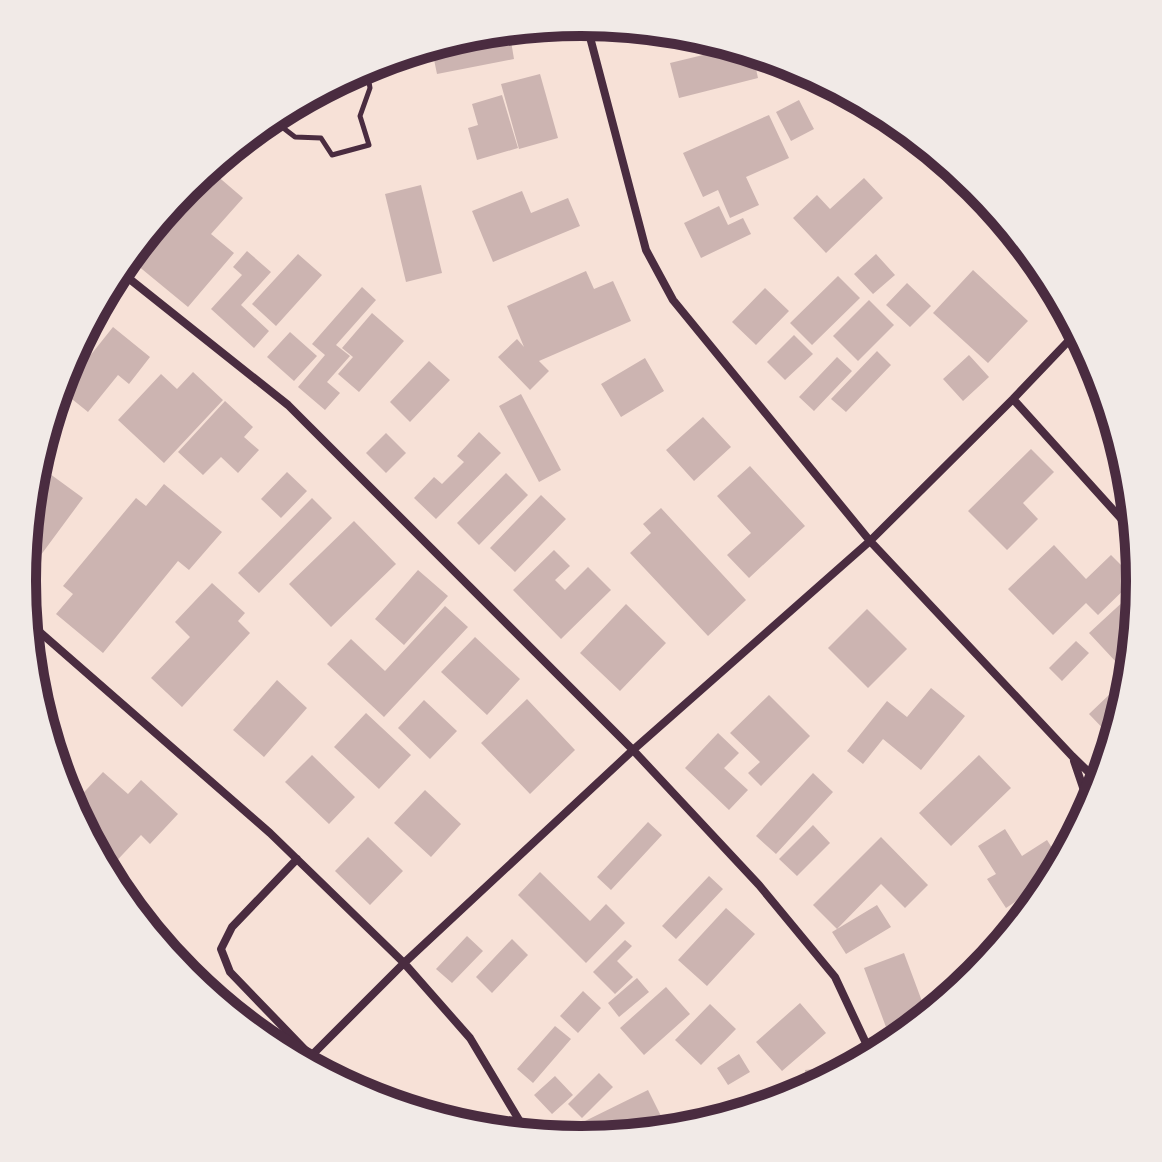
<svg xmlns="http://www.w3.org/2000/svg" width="1162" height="1162" font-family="'Nunito Sans',sans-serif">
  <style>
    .building { fill: #ccb4b1 }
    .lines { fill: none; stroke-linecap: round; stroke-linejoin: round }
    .path { stroke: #4a2c40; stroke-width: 5 }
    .minor { stroke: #4a2c40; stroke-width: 8 }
    .rim { fill: none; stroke: #4a2c40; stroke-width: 10 }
  </style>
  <rect width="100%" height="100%" fill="#f7e1d7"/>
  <path class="building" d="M509,29L514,59L437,74L431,45L472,33Z
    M736,47L752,51L758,78L679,98L670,63Z
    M540,74L558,138L519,149L501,84Z
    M502,95L518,148L477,160L468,128L478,125L472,104Z
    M799,100L814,129L791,141L776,112Z
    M769,115L789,158L746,177L759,205L730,218L718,190L703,197L683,153Z
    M215,174L243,198L211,234L234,253L188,307L137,265Z
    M864,178L883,198L826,253L793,218L817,195L830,209Z
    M421,185L442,273L406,282L385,194Z
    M522,191L531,213L568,198L580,226L493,262L472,211Z
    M719,206L728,225L743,218L751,234L701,258L684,223Z
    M247,251L271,272L241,305L269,331L254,348L211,309L242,275L233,267Z
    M298,254L322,275L276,326L252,304Z
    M876,254L895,275L873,294L854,274Z
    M973,270L1028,321L988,363L933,313Z
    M586,271L594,289L613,281L631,321L539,361L549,371L530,390L498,357L517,339L524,347L507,306Z
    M838,276L860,298L812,345L790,323Z
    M907,283L931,306L910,327L886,305Z
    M362,287L376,300L336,345L350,356L327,382L340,393L325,410L298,387L325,355L312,344Z
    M765,288L789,311L756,345L732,322Z
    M869,300L894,325L858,361L833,336Z
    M372,313L404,341L359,392L338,374L353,357L342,348Z
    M113,327L150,357L129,384L118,375L88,412L62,391Z
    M290,332L317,356L294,381L267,357Z
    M794,335L813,354L785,380L767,362Z
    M877,351L891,365L846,412L831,399Z
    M969,355L989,377L963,401L943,379Z
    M837,357L852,371L814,411L799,397Z
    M645,358L664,391L621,417L601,384Z
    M429,361L450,380L410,422L390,402Z
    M193,372L223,400L164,463L118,420L161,374L177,389Z
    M1104,390L1114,423H1113L1096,395Z
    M521,394L561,470L539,482L499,406Z
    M225,401L253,427L244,437L259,450L238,473L221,457L203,475L178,452Z
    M703,417L731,447L694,481L666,450Z
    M479,432L501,453L436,519L414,498L434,477L442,484L464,462L457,456Z
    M386,433L406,453L386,473L366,453Z
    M1031,449L1054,472L1023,503L1038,519L1007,550L968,511Z
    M35,463L83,498L35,563L25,555L33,471Z
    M750,466L805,526L749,578L727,555L751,533L717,496Z
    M287,472L307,491L281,518L261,499Z
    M506,473L528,495L479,545L457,523Z
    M164,484L222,532L189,570L178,561L103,653L56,614L73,594L63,586L136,498L146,506Z
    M541,495L566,519L515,572L490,548Z
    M312,498L332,518L259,593L238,573Z
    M661,508L746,600L708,636L630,553L651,533L643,524Z
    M354,521L396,564L331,627L289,584Z
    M1054,545L1086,579L1111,555L1135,579L1098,615L1086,603L1053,635L1008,589Z
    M554,550L570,566L555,580L565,590L588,567L611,590L561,639L513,590Z
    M418,570L448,596L404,645L375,619Z
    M212,583L245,613L238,621L250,633L182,707L151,678L190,637L175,622Z
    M1140,586L1132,667L1130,677L1089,633Z
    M626,604L666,643L620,691L580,653Z
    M445,606L468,627L384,717L327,664L351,639L385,671Z
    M867,609L907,649L868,688L828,648Z
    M475,637L520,679L487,715L441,672Z
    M1076,641L1089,653L1062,681L1049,668Z
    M277,680L307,708L264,757L233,730Z
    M931,688L965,716L921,770L883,739L863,764L847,751L887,701L907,717Z
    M1111,693L1124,707L1114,740L1089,714Z
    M769,695L810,736L761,786L748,773L760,762L730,733Z
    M527,699L575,750L530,794L481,743Z
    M424,700L457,731L430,759L398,728Z
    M366,713L411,755L379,789L334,747Z
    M718,733L739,753L724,768L748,790L729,810L685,768Z
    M312,755L355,797L329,824L285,782Z
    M979,755L1011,788L951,846L919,813Z
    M103,772L128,794L141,780L178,814L150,844L141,835L106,872L71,806Z
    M813,773L833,792L776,854L756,836Z
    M425,790L461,824L431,857L394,823Z
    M648,822L662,835L611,890L597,877Z
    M813,825L830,843L797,876L779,859Z
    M1005,829L1022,856L1047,840L1061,862L1054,876L1006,908L987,879L996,874L978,846Z
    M368,837L403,871L370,905L335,871Z
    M881,837L928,885L905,908L881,884L837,929L813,905Z
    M540,872L590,921L606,904L625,923L586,963L518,895Z
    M709,876L723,889L676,939L662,926Z
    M877,905L891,927L846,954L832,932Z
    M726,908L755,934L707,986L678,960Z
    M467,936L483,951L452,983L436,969Z
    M512,939L528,955L492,993L476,977Z
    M625,940L632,946L617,961L633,977L615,994L593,972Z
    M996,952L976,977L969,982L963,963Z
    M904,953L926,1012L886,1027L864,968Z
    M637,978L649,992L619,1017L608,1003Z
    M666,987L690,1014L644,1055L620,1028Z
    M583,991L601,1008L578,1033L560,1016Z
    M800,1003L826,1033L782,1071L756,1042Z
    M710,1004L736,1029L701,1065L675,1040Z
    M555,1026L571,1039L533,1083L517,1069Z
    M739,1054L750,1072L728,1085L717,1068Z
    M835,1067L836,1076L807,1091L805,1070Z
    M599,1073L613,1087L582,1118L568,1104Z
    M555,1076L573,1095L552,1114L534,1095Z
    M648,1090L667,1128L657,1133L591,1139L583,1122Z"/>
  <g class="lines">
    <path class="path" d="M269,117L295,137L321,138L332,155L369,145L360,116L370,88L366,65"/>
    <path class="minor" d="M586,22L646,250L673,300L870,541L1072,756L1101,784
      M117,269L288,405L633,750L759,885L835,977L872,1056
      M1013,399L1135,534
      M26,620L270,833L404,963L470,1038L528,1135
      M1074,761L1090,808
      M297,859L232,927L221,949L230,972L311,1056
      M304,1063L404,963L633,750L870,541L1013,399L1078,331"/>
  </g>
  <path d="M0 0H1162V1162H0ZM36 581a545 545 0 1 1 1090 0a545 545 0 1 1-1090 0Z" fill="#f1eae7" fill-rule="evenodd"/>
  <path class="rim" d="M36 581a545 545 0 1 1 1090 0a545 545 0 1 1-1090 0Z"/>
</svg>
